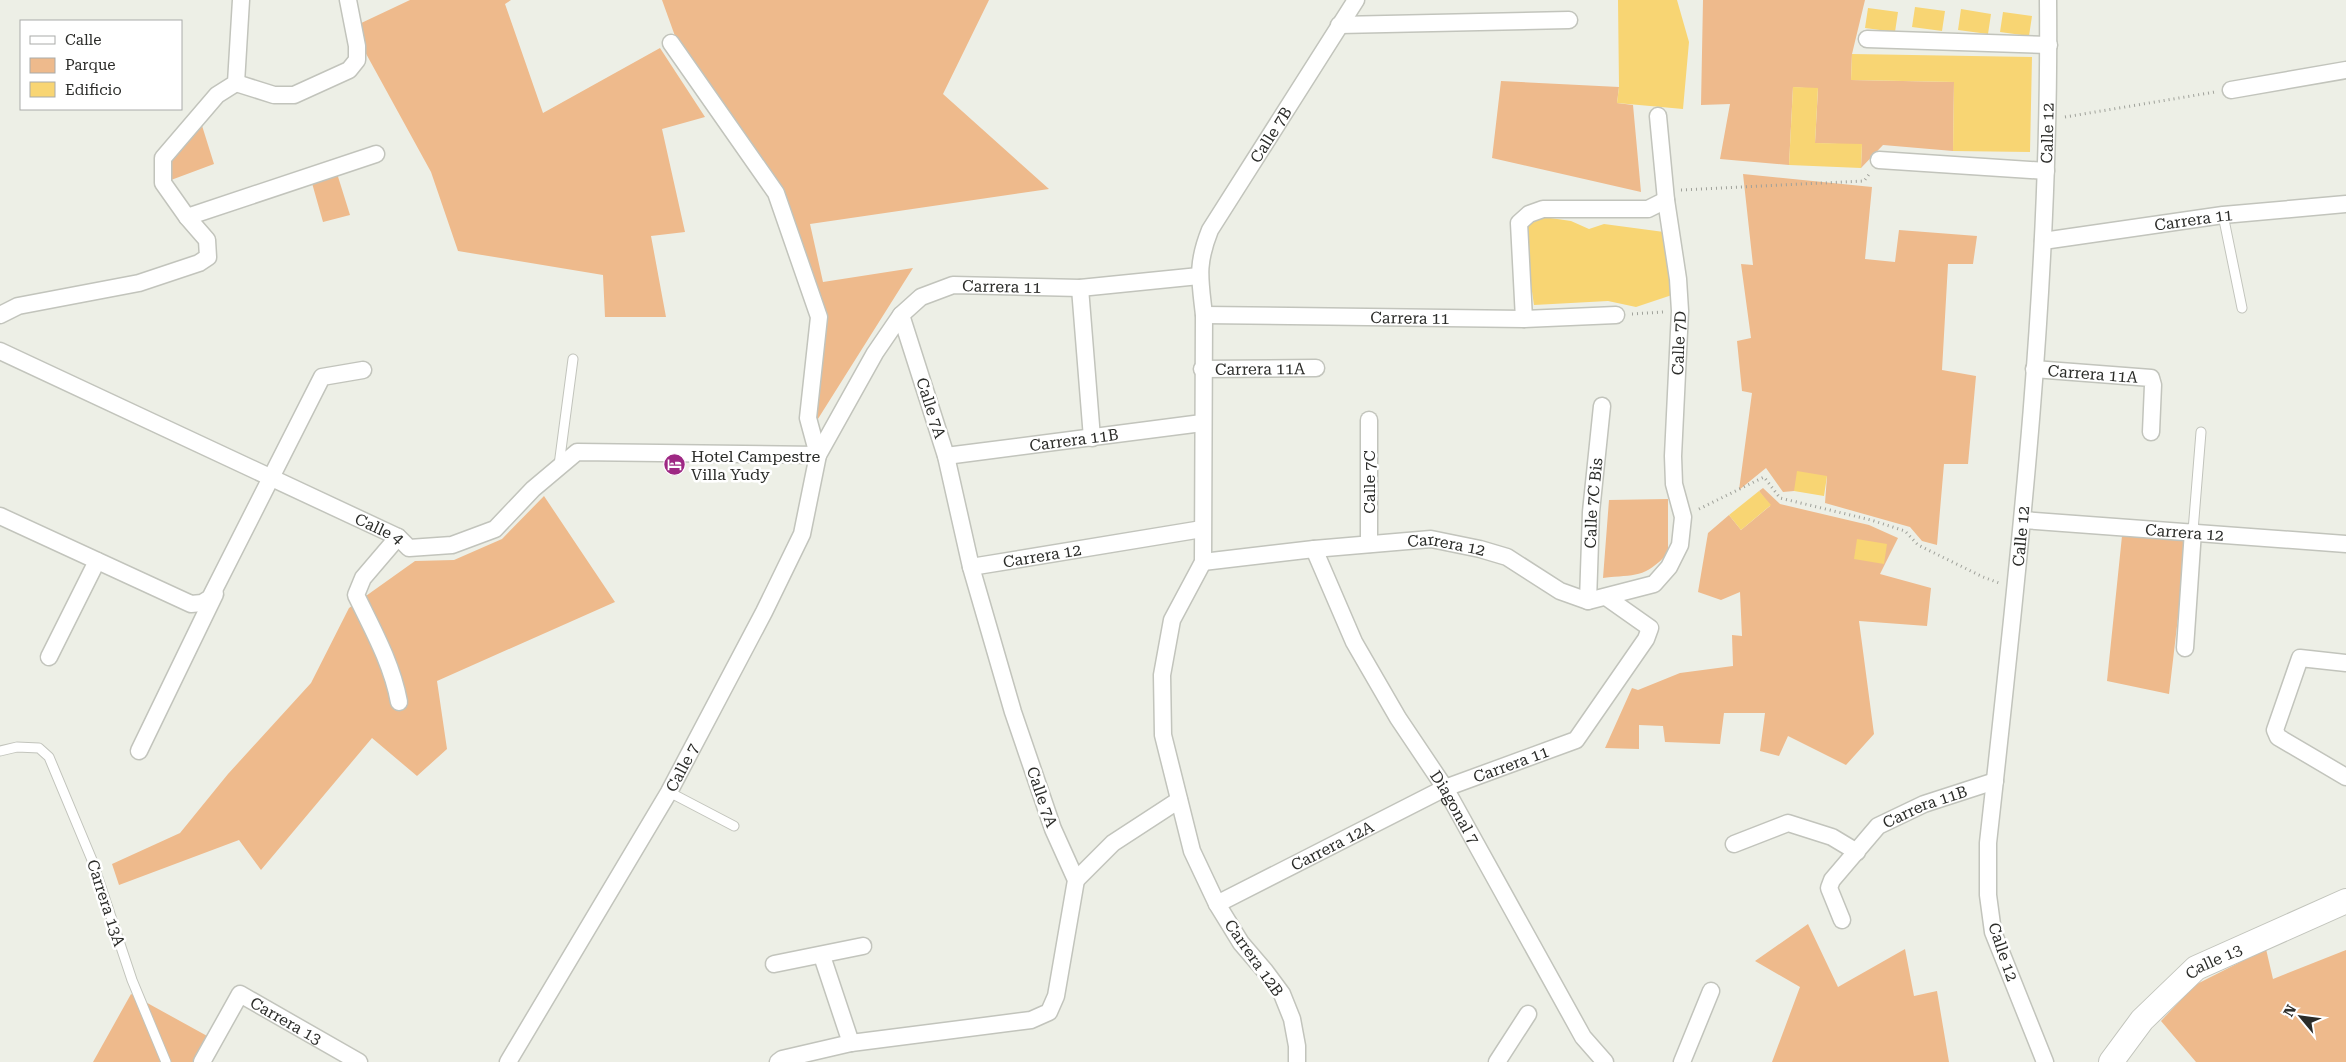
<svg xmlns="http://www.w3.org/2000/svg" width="2346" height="1062" font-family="'Roboto Serif',serif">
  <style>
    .green { fill: #eeba8c }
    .building { fill: #f8d573 }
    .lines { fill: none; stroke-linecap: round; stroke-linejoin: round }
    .lane-casing { stroke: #c2c4bc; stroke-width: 11 }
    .street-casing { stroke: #c2c4bc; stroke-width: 19 }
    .secondary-casing { stroke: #c2c4bc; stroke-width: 26 }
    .path { stroke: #9fa19a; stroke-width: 3; stroke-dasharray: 1 4; stroke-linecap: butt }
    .lane { stroke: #fff; stroke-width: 9 }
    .street { stroke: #fff; stroke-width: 16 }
    .secondary { stroke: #fff; stroke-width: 24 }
    .labels { text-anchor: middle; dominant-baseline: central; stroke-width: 5; stroke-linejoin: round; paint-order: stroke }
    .street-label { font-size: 16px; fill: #2b2c29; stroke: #fff }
    .poi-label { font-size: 16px; fill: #2b2c29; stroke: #fff; text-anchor: start }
  </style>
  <rect width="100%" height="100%" fill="#edefe6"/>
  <path class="green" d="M410,0H511L505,4L543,113L660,48L705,117L662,129L685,232L651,236L666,317H605L603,275L458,251L431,172L364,50L357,25Z
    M662,0H989L943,94L1049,189L810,224L823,282L913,268L816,422L828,314L821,312L779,190L675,36Z
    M1703,0H1899H1865L1852,54L1851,80L1954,82L1953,151L1883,145L1861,168L1862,145L1815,143L1818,89L1793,87L1789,165L1720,159L1730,104L1701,105Z
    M1501,81L1619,87L1617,103L1633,105L1641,192L1492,158Z
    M199,116L214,164L163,183V158Z
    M335,167L350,215L323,222L310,176Z
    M1743,174L1872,187L1865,259L1895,262L1899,230L1977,236L1973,264H1948L1942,370L1976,376L1968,464H1944L1937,545L1922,541L1910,527L1825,503L1827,476L1794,491L1783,492L1766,468L1739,490L1752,393L1742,391L1737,341L1751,338L1741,264L1753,265Z
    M1763,488L1780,504L1869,525L1898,538L1880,574L1931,588L1927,626L1859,621L1874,734L1846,765L1788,736L1779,756L1760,751L1765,713H1724L1720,744L1665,742L1663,726L1639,725V749L1605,748L1632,688L1638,690L1680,673L1733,666L1732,635L1742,636L1740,592L1721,600L1698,592L1708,533L1729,515L1741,530L1770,506L1759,491Z
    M544,496L615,602L437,681L447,749L417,776L372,738L261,870L239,840L119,885L112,864L180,833L228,774L311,683L349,608L415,561L454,560L502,539Z
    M1668,499V553C1644,579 1636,574 1603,578L1609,500Z
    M2122,536L2187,541L2169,694L2107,681Z
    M1808,924L1838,987L1905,949L1914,996L1937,991L1949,1062H1772L1800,987L1755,961Z
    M2266,949L2273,979L2346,950V1062H2196L2161,1021L2195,985Z
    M131,994L209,1037L195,1062H93Z"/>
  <path class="building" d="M1618,0H1677L1689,42L1683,109L1617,103L1619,87Z
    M1915,7L1945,11L1942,31L1912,27Z
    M1868,8L1898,12L1895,32L1865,28Z
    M1961,9L1991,14L1988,34L1958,30Z
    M2003,12L2032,16L2029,36L2000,32Z
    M1852,54L2032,57L2030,152L1953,151L1954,82L1851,80Z
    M1793,87L1818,88L1815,143L1862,144L1861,168L1789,165Z
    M1530,215L1571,221L1589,229L1604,224L1664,232L1678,293L1636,307L1608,301L1534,305L1522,224Z
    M1797,471L1827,476L1824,496L1794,491Z
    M1759,491L1771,505L1741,530L1729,515Z
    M1857,539L1887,544L1884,564L1854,559Z"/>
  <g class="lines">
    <defs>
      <path id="lane" d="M2223,215L2242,308
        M559,465L573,359
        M2193,531L2201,432
        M0,751L17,747L39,748L49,757L92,860L132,980L166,1062
        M669,792L734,826"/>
      <g id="street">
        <path d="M1339,25L1569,20"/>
        <path d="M1867,39L2049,45"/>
        <path d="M671,43L776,193L819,317L808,418L818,455"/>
        <path d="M236,83L274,95H294L349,70L357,60V46L348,0"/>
        <path d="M2231,90L2346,70"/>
        <path d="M1879,160L2046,171"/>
        <path d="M187,217L376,154"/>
        <path id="s1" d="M2043,241L2223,215L2346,204"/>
        <path d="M1080,288L1092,438"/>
        <path d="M0,315L18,306L139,283L199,263L208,257L207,240L187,217L163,183V158L217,95L236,83L241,0"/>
        <path id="s2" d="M1204,315L1524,319L1616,315"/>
        <path d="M1524,319L1519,223L1529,214L1543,209H1648L1666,200"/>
        <path id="s3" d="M0,351L398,537L409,548L452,545L495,529L533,489L577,452L818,455"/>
        <path id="s4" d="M1202,369L1316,368"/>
        <path id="s5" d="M2034,369L2151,378L2153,385L2151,432"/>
        <path d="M1369,420V544"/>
        <path id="s6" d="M946,456L1202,423"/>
        <path d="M0,516L191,604L202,603L210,598L322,377L363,370"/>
        <path id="s7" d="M2023,520L2346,544"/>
        <path d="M398,537L363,578L356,595C373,630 392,664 399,702"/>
        <path id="s8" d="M1314,549L1354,642L1398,718L1445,788L1583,1037L1605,1062"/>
        <path id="s9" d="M1203,562L1314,549L1431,539L1480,549L1507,557L1560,591L1588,601L1654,584L1669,567L1680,545L1683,517L1674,484L1673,456L1680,311L1678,279L1666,200L1658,116"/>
        <path id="s10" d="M971,567L1202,529"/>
        <path id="s11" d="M1588,601L1591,512L1602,406"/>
        <path d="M2185,648L2193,531"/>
        <path d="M49,657L97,561"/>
        <path d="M2346,663L2300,658L2275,730L2278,737L2346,777"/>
        <path d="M139,751L215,594"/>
        <path d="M1734,844L1788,823L1832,837L1857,852"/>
        <path d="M1076,880L1113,843L1179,800"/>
        <path id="s12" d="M1217,904L1445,788L1576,740L1646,639L1650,628L1606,597"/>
        <path id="s13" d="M1842,920L1829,888L1832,880L1878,826L1924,804L1995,781"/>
        <path d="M822,956L851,1043"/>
        <path d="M774,964L863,946"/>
        <path id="s14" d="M202,1062L240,994L359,1062"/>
        <path id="s15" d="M508,1062L669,792L764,612L802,534L818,455L875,353L901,315L921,297L953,285L1080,288L1199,276"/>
        <path d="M778,1062L782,1059L851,1043L1031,1020L1049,1012L1056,996L1076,880L1053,829L1013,712L971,567L946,456L901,315"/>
        <path id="s16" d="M1297,1062V1046L1292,1019L1282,994L1265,971L1241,943L1217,904L1192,851L1163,735L1162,675L1172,620L1203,562L1204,315C1200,279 1196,265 1210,230L1356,0"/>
        <path d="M1497,1062L1528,1014"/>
        <path d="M1682,1062L1711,991"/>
        <path id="s17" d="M2045,1062L1993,932L1988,895V843C2019,563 2051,282 2048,0"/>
      </g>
      <g id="secondary">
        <path id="s18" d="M2111,1062L2142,1020L2196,968L2346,901"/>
      </g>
    </defs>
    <use href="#lane" class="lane-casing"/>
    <use href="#street" class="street-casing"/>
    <use href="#secondary" class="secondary-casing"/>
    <path class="path" d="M2065,117L2215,92
      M1681,190L1864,181L1870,173
      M1632,314L1663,312
      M1699,509L1764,477L1780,498L1871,520L1905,531L1918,545L1983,577L1999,583"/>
    <use href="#lane" class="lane"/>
    <use href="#street" class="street"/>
    <use href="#secondary" class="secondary"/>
  </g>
  <defs>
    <symbol id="hotel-disc" viewBox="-11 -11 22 22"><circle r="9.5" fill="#9e2883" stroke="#fff"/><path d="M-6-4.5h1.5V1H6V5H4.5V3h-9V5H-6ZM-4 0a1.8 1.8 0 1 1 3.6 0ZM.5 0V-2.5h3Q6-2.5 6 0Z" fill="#fff"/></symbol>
  </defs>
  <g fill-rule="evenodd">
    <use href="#hotel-disc" x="662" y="452" width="25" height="25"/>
  </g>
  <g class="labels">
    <g class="street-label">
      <text stroke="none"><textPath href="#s17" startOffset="942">Calle 12</textPath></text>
      <text stroke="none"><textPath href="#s16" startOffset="988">Calle 7B</textPath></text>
      <text stroke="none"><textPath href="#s1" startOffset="152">Carrera 11</textPath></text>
      <text stroke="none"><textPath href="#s15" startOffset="958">Carrera 11</textPath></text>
      <text stroke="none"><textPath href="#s2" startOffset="206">Carrera 11</textPath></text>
      <text stroke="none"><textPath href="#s9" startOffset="719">Calle 7D</textPath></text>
      <text stroke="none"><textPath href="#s4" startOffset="58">Carrera 11A</textPath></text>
      <text stroke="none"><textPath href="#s5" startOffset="59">Carrera 11A</textPath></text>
      <text transform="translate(931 408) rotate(72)">Calle 7A</text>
      <text stroke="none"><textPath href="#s6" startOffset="129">Carrera 11B</textPath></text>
      <text transform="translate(1369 482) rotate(-90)">Calle 7C</text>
      <text stroke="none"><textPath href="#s11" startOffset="98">Calle 7C Bis</textPath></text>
      <text stroke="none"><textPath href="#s3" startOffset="419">Calle 4</textPath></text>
      <text stroke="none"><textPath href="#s7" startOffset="162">Carrera 12</textPath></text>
      <text stroke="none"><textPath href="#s17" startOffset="538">Calle 12</textPath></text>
      <text stroke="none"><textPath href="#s9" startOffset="245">Carrera 12</textPath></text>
      <text stroke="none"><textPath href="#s10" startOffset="72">Carrera 12</textPath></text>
      <text stroke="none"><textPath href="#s12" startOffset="326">Carrera 11</textPath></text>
      <text stroke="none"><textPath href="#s15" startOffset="342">Calle 7</textPath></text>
      <text transform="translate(1042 797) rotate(71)">Calle 7A</text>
      <text stroke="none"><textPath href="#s8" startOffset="295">Diagonal 7</textPath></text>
      <text stroke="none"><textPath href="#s13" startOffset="165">Carrera 11B</textPath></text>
      <text stroke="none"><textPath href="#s12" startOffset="129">Carrera 12A</textPath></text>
      <text transform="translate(106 903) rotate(72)">Carrera 13A</text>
      <text transform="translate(2003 952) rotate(71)">Calle 12</text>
      <text transform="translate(1254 958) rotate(55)">Carrera 12B</text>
      <text stroke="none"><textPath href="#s18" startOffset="146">Calle 13</textPath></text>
      <text stroke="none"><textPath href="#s14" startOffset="131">Carrera 13</textPath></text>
    </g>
    <g class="poi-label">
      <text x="691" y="456">Hotel Campestre<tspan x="691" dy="18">Villa Yudy</tspan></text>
    </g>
  </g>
  <rect x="20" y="20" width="162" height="90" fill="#ffffff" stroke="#aaaba9"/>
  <rect x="30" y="36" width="25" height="8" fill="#ffffff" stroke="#aaaba9"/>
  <text x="65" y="45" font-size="15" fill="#2b2c29">Calle</text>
  <rect x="30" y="58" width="25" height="15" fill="#eeba8c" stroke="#aaaba9"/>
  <text x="65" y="70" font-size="15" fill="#2b2c29">Parque</text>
  <rect x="30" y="82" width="25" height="15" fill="#f8d573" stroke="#aaaba9"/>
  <text x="65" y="95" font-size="15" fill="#2b2c29">Edificio</text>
  <g transform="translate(2301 1017) rotate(299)" stroke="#ffffff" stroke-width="4" paint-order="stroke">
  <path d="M0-4L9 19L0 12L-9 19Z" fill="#2b2c29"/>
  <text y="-8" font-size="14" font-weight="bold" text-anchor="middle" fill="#2b2c29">N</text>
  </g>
</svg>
